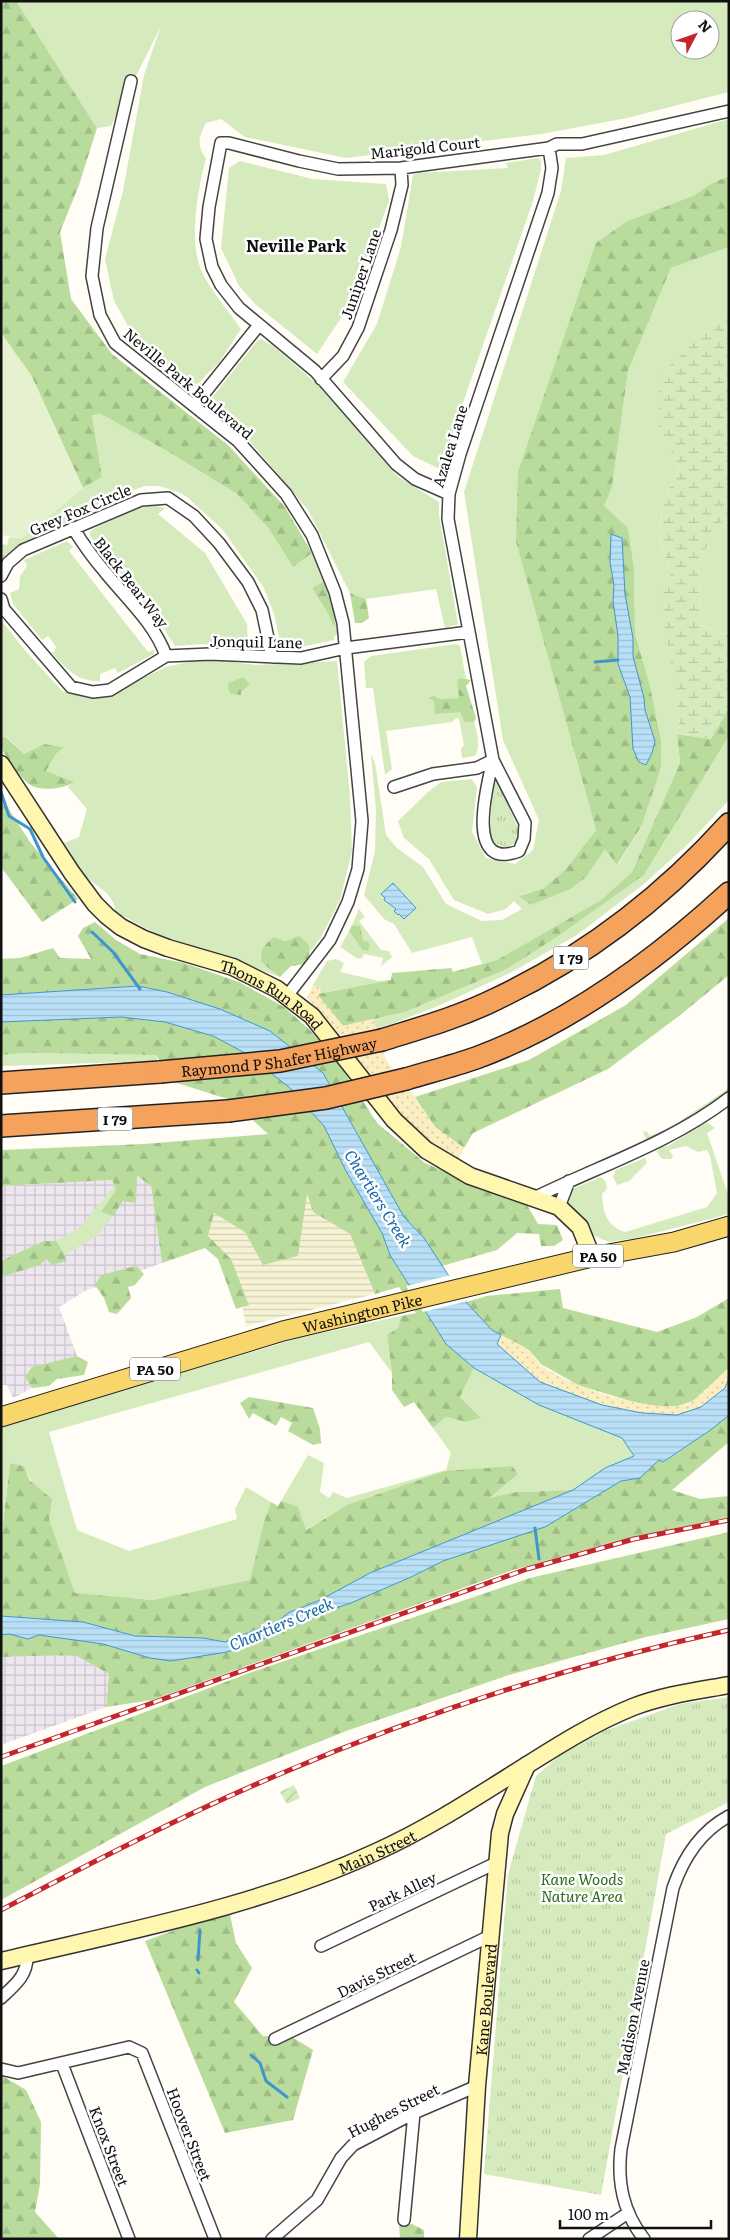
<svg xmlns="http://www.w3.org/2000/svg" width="730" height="2240" font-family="Literata,serif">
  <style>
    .industrial { fill: url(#industrial-grid) }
    .farmland { fill: url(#farmland-rules) }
    .grass { fill: #d5ebbd; fill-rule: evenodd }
    .forest { fill: url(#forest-firs) }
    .wetland { fill: url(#wetland-marsh) }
    .sand { fill: url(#sand-dots) }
    .park { fill: url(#park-tufts) }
    .garden { fill: url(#garden-furrows) }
    .pitch { fill: #e6f2cf }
    .water { fill: url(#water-rules); stroke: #3f96cf }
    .pier { fill: #fffdf5 }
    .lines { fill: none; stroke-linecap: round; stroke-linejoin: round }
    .stream { stroke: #3f96cf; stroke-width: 3 }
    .street-casing { stroke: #444; stroke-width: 14 }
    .secondary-casing { stroke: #333; stroke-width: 19 }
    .primary-casing { stroke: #222; stroke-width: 21 }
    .highway-casing { stroke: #222; stroke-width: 24 }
    .street { stroke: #fff; stroke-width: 11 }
    .secondary { stroke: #fff6b0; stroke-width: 16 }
    .primary { stroke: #f9d66b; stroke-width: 19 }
    .highway { stroke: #f5a25d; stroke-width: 21 }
    .rail-casing { stroke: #c4262e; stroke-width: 5 }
    .rail { stroke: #fff; stroke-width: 3; stroke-dasharray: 9; stroke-linecap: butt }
    .highway-bridge-casing { stroke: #222; stroke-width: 24; stroke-linecap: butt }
    .highway-bridge { stroke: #f5a25d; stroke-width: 21 }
    .labels { text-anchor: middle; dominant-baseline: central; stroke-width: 5; stroke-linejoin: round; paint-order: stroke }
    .shield { fill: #fff; stroke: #585858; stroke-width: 1 }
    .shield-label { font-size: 14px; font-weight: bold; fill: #111 }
    .street-label { font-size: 15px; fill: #111; stroke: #fff }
    .park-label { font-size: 15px; font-style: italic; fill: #2f6b1f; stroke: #fff }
    .neighbourhood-label { font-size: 16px; font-weight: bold; fill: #111; stroke: #fff }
    .water-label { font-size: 16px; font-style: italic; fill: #1768a6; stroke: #fff }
  </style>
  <defs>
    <pattern id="industrial-grid" width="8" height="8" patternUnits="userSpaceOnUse" patternTransform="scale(1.25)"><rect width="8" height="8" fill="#eee6ef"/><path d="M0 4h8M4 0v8" fill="none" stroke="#cbc4cc"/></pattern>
    <pattern id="farmland-rules" width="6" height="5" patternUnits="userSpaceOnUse" patternTransform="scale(1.25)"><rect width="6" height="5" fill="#f6f3d4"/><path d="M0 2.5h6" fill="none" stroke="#d2cfb5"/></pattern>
    <pattern id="forest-firs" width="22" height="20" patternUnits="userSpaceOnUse" patternTransform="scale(1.25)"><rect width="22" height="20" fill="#b9dc9c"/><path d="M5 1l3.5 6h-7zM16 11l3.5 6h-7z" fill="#9ebc85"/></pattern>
    <pattern id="wetland-marsh" width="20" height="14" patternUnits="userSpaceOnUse" patternTransform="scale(1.25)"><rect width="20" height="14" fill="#d5ebbd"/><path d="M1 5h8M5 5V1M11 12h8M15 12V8" fill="none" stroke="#b6c8a1"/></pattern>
    <pattern id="sand-dots" width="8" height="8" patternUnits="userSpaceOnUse" patternTransform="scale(1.25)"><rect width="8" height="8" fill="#fbeec1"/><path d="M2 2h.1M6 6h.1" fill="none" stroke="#d6cba5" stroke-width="1.8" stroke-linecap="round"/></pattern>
    <pattern id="park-tufts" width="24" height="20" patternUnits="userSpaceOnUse" patternTransform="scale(1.25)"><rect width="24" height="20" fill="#d5ebbd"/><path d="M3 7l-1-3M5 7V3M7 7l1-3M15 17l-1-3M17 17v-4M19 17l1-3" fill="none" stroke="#b6c8a1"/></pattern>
    <pattern id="garden-furrows" width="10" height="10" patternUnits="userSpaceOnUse" patternTransform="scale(1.25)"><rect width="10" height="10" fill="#d5ebbd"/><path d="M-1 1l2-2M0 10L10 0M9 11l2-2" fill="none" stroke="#b6c8a1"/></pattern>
    <pattern id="water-rules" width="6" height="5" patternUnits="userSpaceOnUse" patternTransform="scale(1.25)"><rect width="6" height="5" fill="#b9e0f7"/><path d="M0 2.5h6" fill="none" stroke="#9ebfd3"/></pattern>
  </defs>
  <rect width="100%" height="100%" fill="#fffdf5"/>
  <path class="industrial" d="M136,1176L151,1186L162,1263L85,1291L59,1307L77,1356L25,1377L32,1388L13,1398L7,1385H1V1186L112,1180L116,1190L135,1203Z
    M75,1655L109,1674L106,1707L1,1745V1657Z"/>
  <path class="farmland" d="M306,1193L313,1212L350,1234L375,1294L246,1326L240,1293L208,1236L214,1212Z"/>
  <path class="grass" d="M16,1H729V92L627,118L541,134L346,158L245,137L221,119L206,123C199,136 196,145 206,158C198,188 188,242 202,272C209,288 230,313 241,329L218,364L206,375L196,387H192L136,340L114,301L105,259L123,191L144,75L161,26L111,126L97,128ZM680,20H710V50H680Z
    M729,119V176L712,183L693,196L516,542L596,830L565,870L544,888L520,895L531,905L571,889L586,877L605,848L618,865L642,825L660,768L661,740L650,686L635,633L634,568L628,528L603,506L612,487L628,371L671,268L729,247V309L704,333L657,425L679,468L662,507L660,536L671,578L680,719L677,734L680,763L632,872L601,900L529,943L497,960L482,964L472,937L412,953L394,924L384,919L364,895L375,851L376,810L371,754L375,763L386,835L397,848L423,867L446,904L482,921L502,920L522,909L514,901L506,909L488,914L454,900L429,859L404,838L398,821L428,792L441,782L472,779L477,787L472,832L486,858L515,864L533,850L539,820L503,740L464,492L561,191L566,158L604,155Z
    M538,158L541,160V169L533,201L440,469L413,456L343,382L377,324L401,247L413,175L418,173L508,168L506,163Z
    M240,161L313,179L386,184L389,201L351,303L317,354L255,304L239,286L221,248L229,168Z
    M261,339L273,346L317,384L397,476L439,502V515L458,624L445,628L436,589L366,599L350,593L308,510L248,439L212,404L211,399L257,341Z
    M101,414L172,454L237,494L269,529L293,567L312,553L324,581L312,588C319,602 328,611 333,626L336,627L338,633L334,637V640L282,651L274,614L264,588L223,530L187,497L178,492L159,486H145L123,494L92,508L77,518L23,542L1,561V544L7,545L9,537L22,538L83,488L102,477L92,415Z
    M152,505L165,508L158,514L205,553L247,624L248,647L201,644L175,646L161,624L140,598L145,593L137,583L131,587L90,536V532L93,529L133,510Z
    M721,521L729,523V631L724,635L702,626L698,562Z
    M67,541L73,547L69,551L148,652L154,650V654L118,673L115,668L100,674V681C77,682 67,669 52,653L57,648L48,636L42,640L13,604L10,593L19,589L20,576L27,566L24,560Z
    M1,620L23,648L62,691L89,698H103L166,667L193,661H224L256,665L337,661L350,797L352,851L340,900L321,937L309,954V945L294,938L285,941L274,937L265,945L260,955L261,962L280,977L153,932L116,912C112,889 96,889 84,874C76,864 71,853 64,843L79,837L87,809L68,787L73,782L46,771L56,754L63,747L44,744L24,754L7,737H1Z
    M457,644L460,646L466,679L461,678L457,680L460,698L439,699L461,712L465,722H474C477,733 481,745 475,756L462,758L461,749L464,745L459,719L456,718L452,722L386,731L392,769L385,775L373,688H366L364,662L371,656Z
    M729,736V800L688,844L645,883L577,935L510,973L438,1006L376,1030L373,1019L405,1012L507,969L644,875Z
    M359,909L365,917L359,921L381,950L389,951L392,957L381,966L383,958L364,954L362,958L358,959L340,947L349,931L362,950L368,951L360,936V927L352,925Z
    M336,959L344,963L340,972L379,981L392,980L321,993L319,986L312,987L327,961Z
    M27,1053L156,1055L158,1061L1,1066V1055Z
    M729,1088V1094L690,1121L647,1141L643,1132L646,1131L650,1136L670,1128Z
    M707,1122L715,1128L707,1133L729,1197V1214L636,1238L609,1242L592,1235L565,1204L570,1190L601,1177L606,1182L607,1189L602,1194C603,1213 606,1225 625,1232L707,1207L717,1193L710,1156L707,1150L698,1152L686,1146L669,1150L673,1156L671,1159H662L657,1152L660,1147L668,1146Z
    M645,1158L647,1163L629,1181L617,1185L613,1177L616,1170Z
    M114,1186L116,1190L102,1212L113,1216L97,1236L65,1255L56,1241L79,1228Z
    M401,1316L398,1328L387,1335L392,1373L369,1342L49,1432L77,1530L129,1551L237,1519L235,1509L246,1487L271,1502L263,1525L250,1580L152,1600L75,1594L49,1519L24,1466L10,1463L1,1542V1427L299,1338Z
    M474,1368L539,1405L622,1438L634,1456L605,1468L573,1490L516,1492L487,1499L347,1505L305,1530L281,1501L308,1455L324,1463L320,1492L329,1498L333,1492L347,1498L446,1470L451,1453L433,1428L446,1417L466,1422L481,1418L460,1397Z"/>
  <path class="forest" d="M1,1H16L97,128L79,185L60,232L71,299L112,354L228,445L285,507L312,553L293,567L269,529L237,494L172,454L101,414L92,415L102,477L83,488L31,375L1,335Z
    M729,176V247L671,268L628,371L612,487L604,506L628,528L634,568L635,633L650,686L661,740V767L642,825L617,865L605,849L586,877L571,889L531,905L519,896L544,888L565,870L596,830L516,542L518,472L596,243L626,222L693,196L712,183Z
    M324,581L333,610L336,627L333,626C328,610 320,603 312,588Z
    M350,593L366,599L369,618L362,623H355Z
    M243,677L250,684L241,692V695L231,694L228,689L229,683Z
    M461,678L471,680L466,686L476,718L474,722H465L460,712L435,714L434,701L428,698L434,696L439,699L459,698L457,680Z
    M729,707V736L644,875L555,938L507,969L405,1012L343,1026L317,994L391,980L392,973L451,968L453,972L497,960L529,942L601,900L632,872L680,763L677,734L711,739Z
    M1,737H6L24,754L44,744L64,747L56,754L46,771L74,782C65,789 42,791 32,786C23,782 6,758 2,749C1,745 1,741 1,737Z
    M1,797L30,842L78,899L42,922L1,867Z
    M729,918V975L679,1016L608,1069L473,1133L464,1148L435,1127L415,1097L529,1060L626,1005Z
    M95,922L116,940L140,954L184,963L239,982L284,1007L311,1031L343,1070L377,1123L425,1163L481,1188L527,1205L538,1224L557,1225L563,1240L554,1246H541L539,1234L517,1233L497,1250L442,1266L424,1238L404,1217L323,1073L270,1031L220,1009L167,992L138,986L1,995V959L20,958L53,948L60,958L91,959L78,936L83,928Z
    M352,925L360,926L363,941L368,942L370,946L368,951L362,950L349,931Z
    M299,936L309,945C309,963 309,964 291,966L280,977L261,962C259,950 265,944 274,937L285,941Z
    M121,1017L165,1022L213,1036L245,1053L290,1088L324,1126L346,1171L382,1233L390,1255L446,1344L474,1368L460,1397L481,1418L466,1422L446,1417L433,1428L414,1402L404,1407L392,1390V1373L387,1335L398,1328L401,1316L416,1313L399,1287L375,1294L350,1234L313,1212L307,1194L298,1256L263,1265L245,1232L214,1213L208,1236L231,1259L249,1305L236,1309L218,1259L205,1248L162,1263L151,1186L137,1176L136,1203L123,1201L113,1216L101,1212L116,1190L112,1180L1,1186V1150L144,1144L268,1134L231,1100L174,1082L156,1055L27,1053L1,1055V1022Z
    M44,1241H56L65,1255L67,1261L52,1265L46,1259L40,1265L1,1277V1264L3,1260Z
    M136,1266L144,1274L135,1285L128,1287L131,1298L117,1314L109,1312L104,1298L95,1285L101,1275Z
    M560,1289L563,1308L657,1332L697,1317L729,1298V1368L693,1401L678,1406L659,1407L630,1401L578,1385L541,1364L529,1350L492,1330L466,1302L487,1296Z
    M77,1356L88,1362L84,1375L57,1379L49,1386L32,1388L25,1377L32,1367Z
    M249,1397L313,1408L320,1429L321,1443L313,1445L288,1431L292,1423L281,1417L276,1426L253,1413L249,1419L240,1403Z
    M729,1415V1442L672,1490L700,1499L729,1496V1517L609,1543L513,1570L152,1700L106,1707L109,1674L75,1655L1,1657V1635L9,1634L28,1639L39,1635L103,1644L150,1658L227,1652L263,1639L314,1615L351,1603L411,1577L443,1561L545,1527L621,1481L640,1478L659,1459L664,1462L712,1429Z
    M10,1463L24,1466L30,1481L52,1499L49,1519L75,1593L152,1600L250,1580L263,1525L271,1502L278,1506L281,1501L298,1507L306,1530L347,1505L445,1471L512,1466L518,1474L489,1498L516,1492L573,1490L370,1573L320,1600L288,1613L278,1621L225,1642L203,1638L135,1636L83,1622L1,1616V1542Z
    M729,1532V1619L646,1637L509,1675L349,1730L205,1787L1,1900V1766L252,1672L530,1578Z
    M229,1910L236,1943L252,1968L234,2002L263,2036L292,2037L313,2050L293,2120L225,2133L145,1941Z
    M1,2075L26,2090L41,2122L40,2184L35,2212L59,2239H1Z
    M399,2223L412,2224L424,2230V2239H400Z"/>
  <path class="wetland" d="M729,309V523L721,522L698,562L702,626L724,635L729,631V707L711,739L677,734L680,719L660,596L671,578L660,536L662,507L679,468L657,425L660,375Z"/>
  <path class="sand" d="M319,986L321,993L318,995L343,1026L373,1019L386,1060L415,1097L435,1127L464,1148L457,1161L442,1151L389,1104L361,1063L307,997L312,987Z
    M501,1335C510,1340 521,1344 528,1350C533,1353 536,1360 540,1364C566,1386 662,1418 692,1402C700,1397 719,1376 729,1368V1378L725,1388L701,1407L677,1415L642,1413L602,1405L540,1382L497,1344Z"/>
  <path class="park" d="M493,776L497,777L520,833L516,842L507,848L495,843L490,836Z
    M729,1697V1802L666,1834L601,2195L484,2174L508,1874L536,1776L559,1756L604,1731L680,1704Z"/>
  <path class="garden" d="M294,1785L300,1798L287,1804L280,1792Z"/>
  <path class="pitch" d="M2,334L31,375L83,488L22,538L1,535Z"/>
  <path class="water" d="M611,534L622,538L625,594L633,638V656L644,698L645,710L655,741L652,753L646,765L639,762L633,749L630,697L618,664V636L613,601L614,585L610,563Z
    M393,883L416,908L404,919L399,914L398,915L394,911L396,909L384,900L385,898L381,894Z
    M138,986L167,992L220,1009L270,1031L323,1073L404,1217L424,1238L466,1302L492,1330L501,1335L497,1344L540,1382L602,1405L642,1413L677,1415L701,1407L725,1388L729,1378V1415L712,1429L663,1462L659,1460L640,1478L621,1481L545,1527L443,1561L411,1577L351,1603L314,1615L263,1639L227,1652L171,1661L150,1658L103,1644L39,1635L28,1639L9,1634L1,1635V1616L83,1622L135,1636L203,1638L225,1642L278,1621L288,1613L320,1600L370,1573L573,1490L605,1468L634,1456L622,1438L539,1405L474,1368L446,1344L390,1255L382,1233L346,1171L324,1126L290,1088L245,1053L213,1036L165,1022L121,1017L1,1022V995Z"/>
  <path class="pier" d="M451,1275L468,1301L423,1312L406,1286Z"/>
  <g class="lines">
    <path class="stream" d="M595,662L618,660
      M1,792L9,816L30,829L43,857L75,902
      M92,932L113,952L140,989
      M535,1528L539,1559
      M198,1960L200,1930
      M197,1970L199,1973
      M251,2055L260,2063L266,2081L287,2097"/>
    <defs>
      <path id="street" d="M131,81L97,228L92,276L100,315L115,343L238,441L286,494L312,535L335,592L343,623L362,821L358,869L348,902L330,940L287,996
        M321,379L343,356L358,328L391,230L402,185L401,168
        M194,406L259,325
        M449,494L415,479L396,464L315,371L239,308L221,285L212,267L206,239L209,207L221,143H229L299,161L338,169L401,168L549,148L557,144H582L729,111
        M73,528C83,544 93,558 105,572C126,598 155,624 166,656
        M1,576L8,563L23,550L141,500L168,498L194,516L219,543L248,582L262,610L272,657
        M1,599L4,609L71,687L93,692L110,690L166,656L210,654L301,658L346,648L469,632
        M493,760C487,786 464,872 519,851L524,839L525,823L493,760L448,519L449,494L460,454L548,193L552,168L549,148
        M394,787L433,774L477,768L493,760
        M532,1199C598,1166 669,1144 729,1098
        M559,1207L569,1181
        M321,1946L496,1863
        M1,1998C15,1985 28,1975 27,1955
        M275,2039L490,1936
        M62,2064L129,2239
        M1,2069L18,2073L129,2047L142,2053L215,2239
        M404,2220L414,2113
        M272,2239L317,2200L341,2158L353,2145L414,2113L477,2086
        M589,2239L628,2213
        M644,2239C623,2212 617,2183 621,2149L673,1888C683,1859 701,1831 729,1816"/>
      <g id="secondary">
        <path id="s1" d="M1,764L72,873L95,904L107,916L121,927L144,939L168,948L233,967L277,989L312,1016L394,1120L426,1150L470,1176L559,1207L580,1227L592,1257"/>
        <path id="s2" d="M1,1961C127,1931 257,1907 376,1852C425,1830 470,1801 516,1772C554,1748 591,1724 633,1707C664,1695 696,1691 729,1685"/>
        <path id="s3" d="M468,2239L477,2086L500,1833L505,1814L527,1765"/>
      </g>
      <g id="primary">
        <path id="s4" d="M1,1417L283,1331L592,1257L674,1242L729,1226"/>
      </g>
      <path id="highway" d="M382,1040C420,1028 460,1017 496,999C585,957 663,897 729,824
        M406,1079C429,1072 453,1066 476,1058C571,1023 655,961 729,893
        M1,1083L160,1072
        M1,1126L228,1111"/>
    </defs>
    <use href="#street" class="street-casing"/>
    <use href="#secondary" class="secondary-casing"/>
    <use href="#primary" class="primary-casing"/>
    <use href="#highway" class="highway-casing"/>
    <use href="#street" class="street"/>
    <use href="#secondary" class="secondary"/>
    <use href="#primary" class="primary"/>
    <use href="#highway" class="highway"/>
    <defs>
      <path id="rail" d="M1,1757L527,1569L634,1539L729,1520
        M1,1910C93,1862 185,1814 280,1774C425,1712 575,1664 729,1630"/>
    </defs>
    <use href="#rail" class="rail-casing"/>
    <use href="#rail" class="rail"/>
    <defs>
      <g id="highway-bridge">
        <path id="s5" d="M160,1072L280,1061L382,1040"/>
        <path d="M228,1111L326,1098L406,1079"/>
      </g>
    </defs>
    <use href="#highway-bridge" class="highway-bridge-casing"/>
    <use href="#highway-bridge" class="highway-bridge"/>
  </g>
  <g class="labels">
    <g class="shield">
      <rect x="553.5" y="946.5" width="35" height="23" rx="4"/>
      <rect x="97.5" y="1107.5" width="35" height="23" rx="4"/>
      <rect x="573" y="1244.5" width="50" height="23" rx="4"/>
      <rect x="130" y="1357.5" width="50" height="23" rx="4"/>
    </g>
    <g class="shield-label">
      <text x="571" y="958">I 79</text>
      <text x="115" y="1119">I 79</text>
      <text x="598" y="1256">PA 50</text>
      <text x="155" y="1369">PA 50</text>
    </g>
    <g class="street-label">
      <text transform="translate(425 147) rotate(-6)">Marigold Court</text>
      <text transform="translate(360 274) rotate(-71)">Juniper Lane</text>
      <text transform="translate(189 383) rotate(40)">Neville Park Boulevard</text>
      <text transform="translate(449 446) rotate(-73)">Azalea Lane</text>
      <text transform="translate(80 509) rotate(-23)">Grey Fox Circle</text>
      <text transform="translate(132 582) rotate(52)">Black Bear Way</text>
      <text transform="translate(256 641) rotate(1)">Jonquil Lane</text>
      <text stroke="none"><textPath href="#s1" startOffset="370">Thoms Run Road</textPath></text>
      <text stroke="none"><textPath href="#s5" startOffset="120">Raymond P Shafer Highway</textPath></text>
      <text stroke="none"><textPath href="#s4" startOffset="376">Washington Pike</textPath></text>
      <text stroke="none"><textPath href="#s2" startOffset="392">Main Street</textPath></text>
      <text transform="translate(402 1891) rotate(-25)">Park Alley</text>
      <text transform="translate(376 1974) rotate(-26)">Davis Street</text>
      <text stroke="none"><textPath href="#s3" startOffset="240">Kane Boulevard</textPath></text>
      <text transform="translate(632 2017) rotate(-79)">Madison Avenue</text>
      <text transform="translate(393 2110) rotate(-27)">Hughes Street</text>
      <text transform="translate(190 2134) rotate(69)">Hoover Street</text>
      <text transform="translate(110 2146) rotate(69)">Knox Street</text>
    </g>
    <g class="park-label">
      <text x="582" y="1878">Kane Woods<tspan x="582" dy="17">Nature Area</tspan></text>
    </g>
    <g class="neighbourhood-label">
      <text x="296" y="245">Neville Park</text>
    </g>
    <g class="water-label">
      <text transform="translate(379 1198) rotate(58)">Chartiers Creek</text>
      <text transform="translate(281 1623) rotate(-23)">Chartiers Creek</text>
    </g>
  </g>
  <rect width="730" height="2240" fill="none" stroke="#111111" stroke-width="5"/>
  <g transform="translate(695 35) rotate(49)"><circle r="24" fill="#ffffff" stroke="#a0a0a0"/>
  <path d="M0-4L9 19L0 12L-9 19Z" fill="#c4262e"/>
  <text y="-8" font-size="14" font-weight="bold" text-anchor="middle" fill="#111111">N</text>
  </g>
  <path d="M560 2220v8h151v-8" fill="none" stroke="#111111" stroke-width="2.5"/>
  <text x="568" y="2220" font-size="15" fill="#111111" stroke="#ffffff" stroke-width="4" paint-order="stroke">100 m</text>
</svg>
